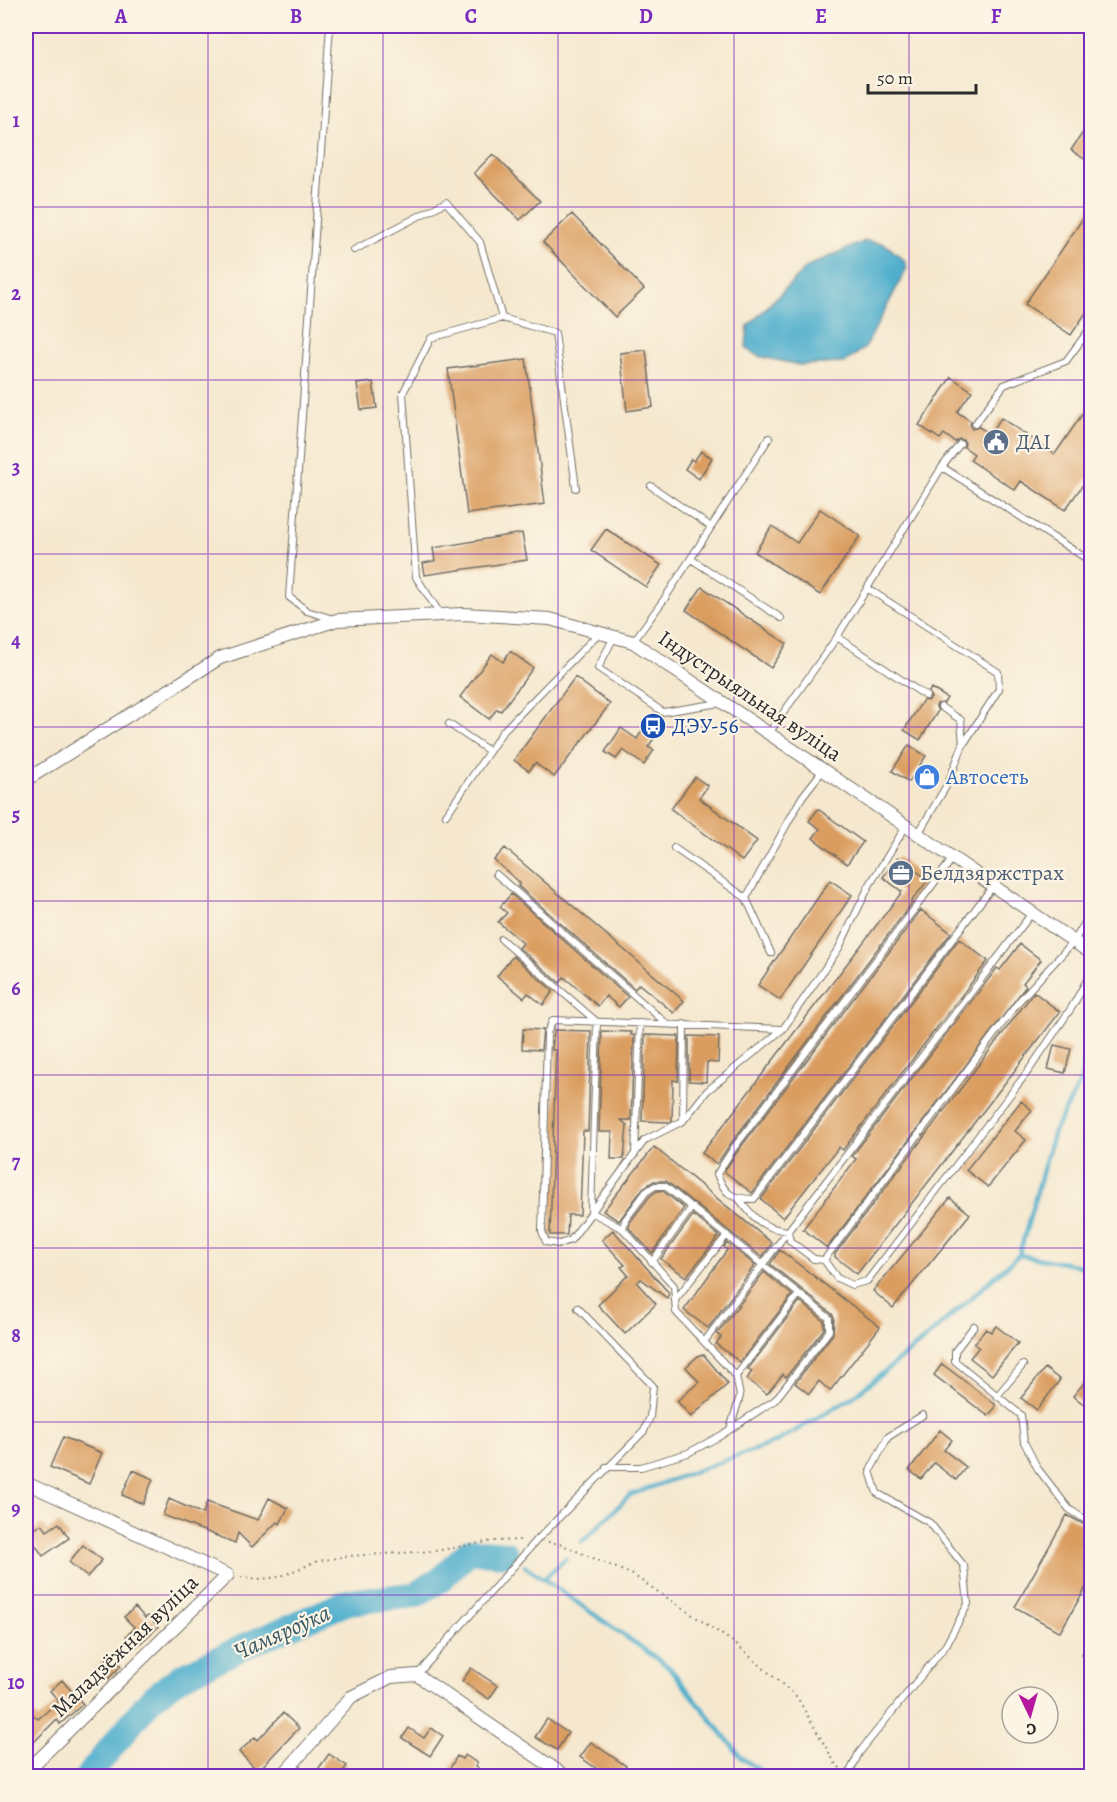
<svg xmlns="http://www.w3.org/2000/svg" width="1117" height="1802" font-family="Alegreya,serif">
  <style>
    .water { fill: #4fafcd; stroke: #3d6d7c; stroke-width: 1.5 }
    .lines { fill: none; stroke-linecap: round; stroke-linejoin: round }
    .stream { stroke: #4fafcd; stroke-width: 4.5 }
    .river { stroke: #4fafcd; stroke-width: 26 }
    .building { fill: #da9d5e }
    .service-casing { stroke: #726d64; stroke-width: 8 }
    .minor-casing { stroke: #726d64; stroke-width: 14 }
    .path { stroke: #726d64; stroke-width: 2; stroke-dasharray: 1.5 4.5; stroke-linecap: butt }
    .service { stroke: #fff; stroke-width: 6 }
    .minor { stroke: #fff; stroke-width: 12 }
    .grid { fill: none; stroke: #7b2cbf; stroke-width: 1.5; stroke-opacity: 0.55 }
    .labels { text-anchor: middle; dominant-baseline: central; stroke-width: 4.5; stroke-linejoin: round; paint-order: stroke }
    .service-label { font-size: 22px; fill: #4e5e75; stroke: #fcf5e5; text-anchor: start }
    .street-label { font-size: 22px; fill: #2b2b2b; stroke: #fcf5e5 }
    .transit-label { font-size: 22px; fill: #164399; stroke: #fcf5e5; text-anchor: start }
    .shop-label { font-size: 22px; fill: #366cbe; stroke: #fcf5e5; text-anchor: start }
    .water-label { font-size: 24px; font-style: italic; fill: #385964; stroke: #fcf5e5 }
    .neatline { fill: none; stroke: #7b2cbf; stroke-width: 2 }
    .grid-label { font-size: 20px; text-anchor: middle; font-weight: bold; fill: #7b2cbf }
  </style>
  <rect width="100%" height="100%" fill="#fcf5e5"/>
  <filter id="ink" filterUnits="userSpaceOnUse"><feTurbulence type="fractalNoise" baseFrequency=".0167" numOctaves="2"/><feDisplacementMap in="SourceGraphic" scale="12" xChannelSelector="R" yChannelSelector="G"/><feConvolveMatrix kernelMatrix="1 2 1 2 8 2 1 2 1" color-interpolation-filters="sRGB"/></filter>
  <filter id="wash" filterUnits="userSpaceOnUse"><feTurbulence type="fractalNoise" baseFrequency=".008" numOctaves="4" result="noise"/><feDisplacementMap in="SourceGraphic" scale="24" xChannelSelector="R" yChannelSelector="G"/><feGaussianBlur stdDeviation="1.35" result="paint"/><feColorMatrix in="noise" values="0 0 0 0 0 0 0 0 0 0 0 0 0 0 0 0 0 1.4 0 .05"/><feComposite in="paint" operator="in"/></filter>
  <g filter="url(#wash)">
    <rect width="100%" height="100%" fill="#f5e8cf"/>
    <path class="water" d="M865,241L885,244L904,260L907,268L865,348L844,363L799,365L758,356L746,348L748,326L808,266Z"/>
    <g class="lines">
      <path class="stream" d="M1019,1255L1092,1268
        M582,1542L630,1495L776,1442L853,1397L925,1339L1019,1255L1054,1131L1079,1085L1092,1036
        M525,1566L669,1667L742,1758L768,1776
        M544,1579L566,1558"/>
      <path class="river" d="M88,1776L151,1699L180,1677L252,1643L348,1602L415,1595L440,1580L469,1551L506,1554"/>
    </g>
    <g id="blocks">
      <path class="building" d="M1092,119V164L1071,150Z
        M493,154L540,201L520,220L474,173Z
        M1092,205V304L1071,335L1025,304Z
        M572,214L644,289L615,317L543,242Z
        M646,350L653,407L627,411L620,353Z
        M526,359L545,504L467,514L448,369Z
        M951,377L972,391L957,412L971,421L970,426L972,429L979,427L990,434L1001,418L1055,454L1092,400V472L1065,510L1021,481L1015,490L970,460L974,454L964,447L965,443L963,440L959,439L955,442L944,434L940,439L919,425Z
        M373,382L377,408L361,410L357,384Z
        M701,451L712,458L699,479L685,469L691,459L694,461Z
        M820,509L860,536L820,595L755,552L772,526L797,543Z
        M606,529L661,565L646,587L591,550Z
        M522,533L527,560L425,575L423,563L435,561L433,548Z
        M702,587L787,644L771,668L686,610Z
        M510,651L533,668L501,711L497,709L489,719L460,697L492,654L503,662Z
        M575,677L610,704L554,777L535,763L529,771L514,760Z
        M931,688L947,698L944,703L937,704L936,707L938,711L920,740L904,730L923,700L928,701L931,698L929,692Z
        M621,728L637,739L643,729L655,737L648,747L654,750L644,765L623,750L616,759L605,752Z
        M909,745L926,756L909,782L892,771Z
        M695,777L708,786L699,798L757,841L742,861L671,809Z
        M818,809L863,842L847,864L813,838L820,829L809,821Z
        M505,848L684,1001L674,1013L639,984L635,989L518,886L520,883L494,860Z
        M898,857L928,880L911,902L912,903L729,1146L717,1164L702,1153L902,892L883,877Z
        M830,880L852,895L780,1000L758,985Z
        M511,894L628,997L619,1007L606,996L598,1006L564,977L560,983L519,948L523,943L498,922L507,913L500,907Z
        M921,910L951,933L752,1193L725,1172V1170L737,1152Z
        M959,939L988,961L843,1150L839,1147L783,1218L761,1199Z
        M1020,944L1041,960L1023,983L1026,986L827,1248L803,1229L856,1159L852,1156L997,968L1000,970Z
        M513,956L553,991L543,1005L528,993L524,998L497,976Z
        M1034,992L1060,1012L857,1274L835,1257V1254Z
        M523,1029L543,1030L541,1050L522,1049Z
        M554,1030L591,1031L588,1131H583L580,1215H568L567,1235H550L556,1050H552Z
        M602,1031L631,1032V1035H634L631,1120H621L627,1125L624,1159H611L612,1132H599Z
        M645,1035L679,1036L678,1081L673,1080L672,1121L670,1122L642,1121Z
        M689,1036L719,1037L718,1063L707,1062L706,1082L689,1081Z
        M1054,1045L1071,1049L1065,1073L1048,1069Z
        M1021,1101L1032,1110L1015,1131L1026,1140L988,1187L966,1170Z
        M654,1147L772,1243L762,1257L666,1181H654L643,1188L619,1221L603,1211Z
        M657,1191H663L684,1208L652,1253L629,1228L630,1222L650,1196Z
        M950,1198L970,1214L893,1308L873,1291Z
        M693,1215L719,1236L686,1277L661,1259Z
        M613,1230L669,1293L667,1298L641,1279L637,1283L656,1304L625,1334L598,1305L628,1275L621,1267L625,1265L602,1240Z
        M727,1243L755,1265L708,1328L684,1310L727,1250L724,1247Z
        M780,1250L880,1327L830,1391L819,1381L809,1394L795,1383L833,1334L834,1318L832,1314L770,1264Z
        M764,1272L792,1295L740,1362L716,1344L721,1337L717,1334Z
        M800,1301L824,1321V1329L786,1377L783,1374L767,1394L747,1379L752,1371L748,1369Z
        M996,1326L1018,1343L992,1375L970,1358L979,1347L974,1344L986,1329L991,1332Z
        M699,1355H704L728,1384L691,1417L677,1401L699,1382L686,1367Z
        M942,1364L995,1404V1408L988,1416L934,1375Z
        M1045,1368L1060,1380L1037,1410L1021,1398Z
        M1092,1373V1410L1073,1396Z
        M940,1430L952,1440L944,1450L966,1467L956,1480L934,1463L921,1479L909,1470Z
        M63,1437L102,1453L89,1484L50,1467Z
        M133,1470L153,1479L143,1504L122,1495Z
        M269,1498L288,1508L280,1524L277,1522L252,1547L238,1533L235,1543L163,1515L169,1499L203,1514L207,1502L258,1520Z
        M1067,1515L1092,1529V1577L1060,1632L1015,1607Z
        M59,1523L69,1538L43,1556L28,1534L42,1524L47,1531Z
        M83,1545L102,1560L87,1577L69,1562Z
        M135,1607L145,1618L148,1616L158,1627L136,1647L126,1636L135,1628L124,1617Z
        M111,1655L121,1666L108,1679L97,1668Z
        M471,1668L498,1686L489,1699L462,1681Z
        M62,1680L83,1704L60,1724L57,1719L26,1750V1718L31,1713L38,1719L59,1701L50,1691Z
        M283,1713L299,1728L258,1771L239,1752L255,1737L258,1740Z
        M547,1719L568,1733L557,1750L535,1737Z
        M409,1728L424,1738L431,1728L443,1736L430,1756L402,1738Z
        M591,1742L626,1766L618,1776H607L580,1757Z
        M329,1754L347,1766L340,1776H324L316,1772Z
        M465,1755L477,1763L475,1767L478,1768L473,1776H461L449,1770L457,1756L462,1759Z"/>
    </g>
  </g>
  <g filter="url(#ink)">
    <use href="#blocks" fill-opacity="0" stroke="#726d64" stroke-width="1.5"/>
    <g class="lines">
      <defs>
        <path id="service" d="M330,26L289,597L307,611L333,619
          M354,250L446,202L480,242L502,318
          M975,424L1004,385L1066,361L1092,326
          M942,467L1092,562
          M651,486L711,527
          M691,559L781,618
          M867,588L998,672L999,689L963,745
          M441,615L416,577L403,393L431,338L502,318L555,333L576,488
          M614,637L598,668L663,712L720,703
          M837,637L926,696
          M633,642L665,598L769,438
          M449,724L489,751
          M769,733L837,637L942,467L960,444
          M446,815L503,731L599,633
          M918,834L948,783L963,745L961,720L941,707
          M674,848L746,898
          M953,858L733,1149L717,1174C725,1195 732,1199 754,1199L993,886
          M496,874L667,1024
          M1032,913L788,1231L790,1241L814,1259L824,1260L1020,1000L1074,941L1092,911
          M501,939L597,1022L591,1212L623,1229
          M771,953L746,898L802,797L823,770
          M783,1029L553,1020L547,1033L542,1231L546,1242L559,1244L571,1240L645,1140L683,1121L707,1091L783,1029L839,948L869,886L906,826
          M683,1121L684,1024
          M635,1154L640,1023
          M824,1260L837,1278L852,1285L867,1281L1029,1070L1072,1007L1092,971
          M652,1262L692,1207
          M675,1300L727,1235
          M974,1326L955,1351V1361L1021,1415L1024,1442L1038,1469L1069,1509L1092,1524
          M704,1342L788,1231C761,1228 755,1219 739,1199
          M736,1376L799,1294
          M997,1396L1023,1365
          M606,1467H641L688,1453L720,1436L775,1400L829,1331V1318L665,1186H655L646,1192L625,1220L623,1229L674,1286L676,1312L736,1376L740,1396L730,1429
          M1085,1655L1092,1645
          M417,1675L537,1540L644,1431L650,1417L653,1386L578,1308
          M848,1776L859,1753L946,1645L968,1604L964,1566L930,1523L877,1493L870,1471L888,1437L923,1415"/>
        <path id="minor" d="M26,780L220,658L337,620L463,614L550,619L633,642L918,834L1092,954
          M26,1483L228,1575L26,1772
          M290,1768L303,1776
          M282,1776L351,1697L391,1677L417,1675L565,1776"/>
      </defs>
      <use href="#service" class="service-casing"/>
      <use href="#minor" class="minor-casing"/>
      <path class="path" d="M548,1542L560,1544L633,1575L733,1642L797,1697L835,1763L841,1769
        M241,1577L261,1579L279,1577L318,1561L348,1556L435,1551L493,1541L521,1540"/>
      <use href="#service" class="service"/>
      <use href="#minor" class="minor"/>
    </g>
  </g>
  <path class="grid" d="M208,26V1776M383,26V1776M558,26V1776M734,26V1776M909,26V1776M26,207H1092M26,380H1092M26,554H1092M26,727H1092M26,901H1092M26,1075H1092M26,1248H1092M26,1422H1092M26,1595H1092"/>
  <defs>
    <symbol id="civic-disc" viewBox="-11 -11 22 22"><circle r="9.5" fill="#5c6f8a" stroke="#fcf5e5"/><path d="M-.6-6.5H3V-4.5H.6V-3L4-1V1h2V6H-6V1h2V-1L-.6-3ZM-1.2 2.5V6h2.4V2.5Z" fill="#fff"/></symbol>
    <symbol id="bus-disc" viewBox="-11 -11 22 22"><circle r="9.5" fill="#1a4fb4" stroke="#fcf5e5"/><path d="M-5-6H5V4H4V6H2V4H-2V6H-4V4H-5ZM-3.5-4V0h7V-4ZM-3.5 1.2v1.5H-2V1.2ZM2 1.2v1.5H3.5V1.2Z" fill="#fff"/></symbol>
    <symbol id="shop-disc" viewBox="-11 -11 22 22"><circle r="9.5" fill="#3f7fe0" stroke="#fcf5e5"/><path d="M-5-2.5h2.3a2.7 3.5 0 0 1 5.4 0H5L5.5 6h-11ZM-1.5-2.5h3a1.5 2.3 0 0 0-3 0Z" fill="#fff"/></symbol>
    <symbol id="office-disc" viewBox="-11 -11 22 22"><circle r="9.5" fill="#5c6f8a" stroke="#fcf5e5"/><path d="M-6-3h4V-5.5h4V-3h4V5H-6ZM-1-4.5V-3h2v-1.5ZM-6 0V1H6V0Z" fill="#fff"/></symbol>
  </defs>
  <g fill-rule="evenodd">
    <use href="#civic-disc" x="981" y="427" width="30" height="30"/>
    <use href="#bus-disc" x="638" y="711" width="30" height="30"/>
    <use href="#shop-disc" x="912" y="762" width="30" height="30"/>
    <use href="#office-disc" x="886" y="858" width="30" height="30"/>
  </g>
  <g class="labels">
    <g class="service-label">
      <text x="1016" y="442">ДАІ</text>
      <text x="920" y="873">Белдзяржстрах</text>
    </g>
    <g class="street-label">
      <text transform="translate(750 696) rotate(34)">Індустрыяльная вуліца</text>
      <text transform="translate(125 1646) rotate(-44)">Маладзёжная вуліца</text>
    </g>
    <g class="transit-label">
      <text x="672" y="726">ДЭУ-56</text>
    </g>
    <g class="shop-label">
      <text x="946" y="777">Автосеть</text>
    </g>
    <g class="water-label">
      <text transform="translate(282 1632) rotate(-24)">Чамяроўка</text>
    </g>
  </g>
  <rect width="1117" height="1802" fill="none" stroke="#fcf5e5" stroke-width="66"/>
  <g transform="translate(1030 1715) rotate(175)"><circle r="28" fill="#fcf5e5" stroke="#a8a49b" stroke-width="1.5"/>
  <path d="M0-4.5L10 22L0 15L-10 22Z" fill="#b5179e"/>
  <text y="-9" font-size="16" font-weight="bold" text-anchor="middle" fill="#2b2b2b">С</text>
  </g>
  <path d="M868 84v9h108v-9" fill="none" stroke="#2b2b2b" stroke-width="3"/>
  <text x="877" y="84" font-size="18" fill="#2b2b2b" stroke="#fcf5e5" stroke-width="4.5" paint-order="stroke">50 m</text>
  <rect x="33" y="33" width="1051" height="1736" class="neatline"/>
  <g class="grid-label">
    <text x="121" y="23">A</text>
    <text x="296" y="23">B</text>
    <text x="471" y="23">C</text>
    <text x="646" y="23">D</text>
    <text x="821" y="23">E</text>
    <text x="996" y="23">F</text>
    <text x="16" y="127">1</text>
    <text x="16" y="300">2</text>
    <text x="16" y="474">3</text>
    <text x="16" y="647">4</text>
    <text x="16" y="821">5</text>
    <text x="16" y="995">6</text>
    <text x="16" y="1168">7</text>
    <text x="16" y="1342">8</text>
    <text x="16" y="1515">9</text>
    <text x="16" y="1689">10</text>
  </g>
</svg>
